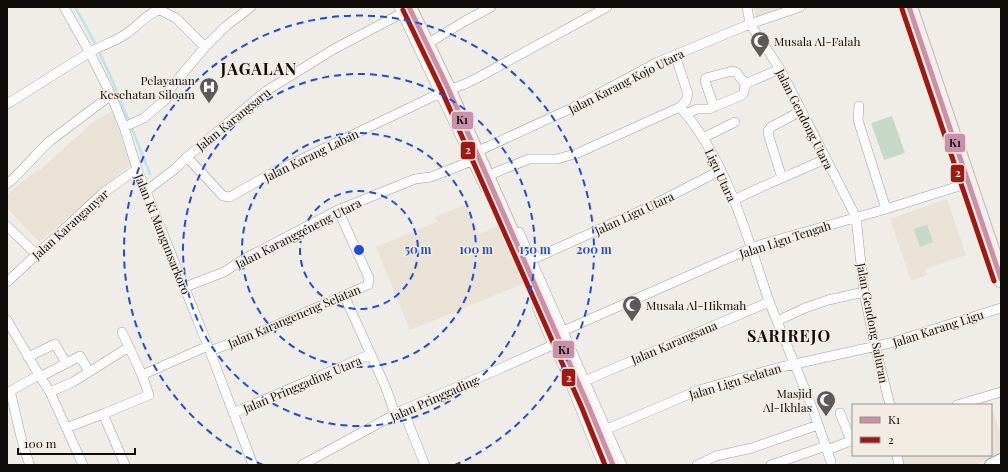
<svg xmlns="http://www.w3.org/2000/svg" width="1008" height="472" font-family="'Playfair Display',serif">
  <style>
    .built { fill: #eae1d7 }
    .green { fill: #c6d8c7 }
    .lines { fill: none; stroke-linecap: round; stroke-linejoin: round }
    .stream { stroke: #bce4ec; stroke-width: 2.5 }
    .street-casing { stroke: #a4a19e; stroke-width: 10 }
    .secondary-casing { stroke: #a4a19e; stroke-width: 14 }
    .primary-casing { stroke: #c1b9b7; stroke-width: 16 }
    .highway-casing { stroke: #c1b9b7; stroke-width: 18 }
    .street { stroke: #fdfcfc; stroke-width: 9 }
    .secondary { stroke: #fdfcfc; stroke-width: 12 }
    .primary { stroke: #f8f4f3; stroke-width: 14 }
    .highway { stroke: #f4efee; stroke-width: 16 }
    .bus-1-casing { stroke: #f3ece4; stroke-width: 8 }
    .bus-2-casing { stroke: #f3ece4; stroke-width: 8 }
    .bus-1 { stroke: #ca90aa; stroke-width: 5 }
    .bus-2 { stroke: #9c1a13; stroke-width: 5 }
    .ring { fill: none; stroke: #1d4ed8; stroke-width: 2; stroke-dasharray: 7 5 }
    .labels { text-anchor: middle; dominant-baseline: central; stroke-width: 3; stroke-linejoin: round; paint-order: stroke }
    .poi-label { font-size: 12px; fill: #0f0c0a; stroke: #f3ece4; text-anchor: start }
    .street-label { font-size: 12px; fill: #0f0c0a; stroke: #f3ece4 }
    .district-label { font-size: 16px; font-weight: bold; letter-spacing: 1px; fill: #0f0c0a; stroke: #f3ece4 }
    .centre { fill: #1d4ed8; stroke: #f3ece4; stroke-width: 2 }
    .ring-label { font-size: 12px; text-anchor: middle; font-weight: bold; fill: #1d4ed8; stroke: #f3ece4; stroke-width: 3; stroke-linejoin: round; paint-order: stroke }
    .line-badge { stroke: #f3ece4; stroke-width: 1.5 }
    .badge-label { font-size: 11px; text-anchor: middle; font-weight: bold; fill: #fff }
    .pale-badge-label { font-size: 11px; text-anchor: middle; font-weight: bold; fill: #111 }
  </style>
  <rect width="100%" height="100%" fill="#f0ece8"/>
  <path class="built" d="M754,7H784L756,17Z
    M113,111L130,165L39,242L7,208V195L38,169L40,170L93,122Z
    M947,199L966,255L925,269L927,275L911,281L890,219Z
    M467,204L479,234L502,225L525,283L410,330L376,247L437,222L435,217Z
    M991,406L1001,434V452L975,465H904L902,455H991Z"/>
  <path class="green" d="M892,116L905,153L884,160L871,123Z
    M927,225L933,242L920,247L914,229Z"/>
  <g class="lines">
    <path class="stream" d="M75,7C97,44 114,82 129,122
      M131,126L150,174"/>
    <defs>
      <path id="street" d="M64,7L90,53L111,95L124,127L137,169L208,346L253,465
        M399,7L485,188
        M747,7L750,24L780,69L856,217L864,292L875,346L890,405
        M427,44L465,21L491,7
        M7,104C37,86 66,66 96,49C106,44 117,40 126,34C138,26 147,13 160,10L176,18L205,47
        M859,106L858,120L886,209
        M680,107C728,162 746,234 769,301C777,322 786,342 794,363C808,395 820,429 831,462V465
        M714,107L705,81L706,78L732,71L736,72L745,84
        M686,114L697,109H709L742,95L744,92L745,84L780,69
        M124,127L144,118L166,99L169,91L174,84L205,47L226,26L251,7
        M703,138L735,122
        M476,152L572,108L658,62L750,24L800,7
        M187,157L223,196L230,197L270,174L407,109L440,93L465,84L479,77L607,7
        M487,176L529,159H557L578,153L680,107L686,101L688,94L675,55
        M782,178L769,137L768,131L771,127L801,111
        M7,184C23,171 35,154 50,141L111,95
        M146,191L175,169L187,157L266,91L334,49L410,9
        M734,200C764,185 795,173 825,159
        M7,226L36,254
        M519,232L622,465
        M527,262L651,206L721,170
        M7,282L103,193L137,169
        M185,287L224,272L244,259L338,210L415,179L431,177L479,158
        M344,295L386,388L395,414
        M537,307L553,345L562,363L603,465
        M7,320L39,375L50,392L83,465
        M777,321L805,308L828,300L864,292
        M210,351L263,331L368,285L369,278L338,210
        M28,357L55,344L66,363
        M142,375L208,346
        M40,377L80,356L89,372
        M580,383L769,302
        M10,391C17,416 20,441 30,465
        M50,392L73,382L129,347
        M7,393L39,375
        M957,405L1001,392
        M403,410L425,465
        M233,413L371,354
        M840,413L851,441
        M103,414L125,465
        M66,428L103,414L149,395L142,375L122,332
        M600,432L699,390L777,368L890,343L1001,308
        M827,450L853,440
        M897,455L899,465
        M302,465L403,410L499,369L553,345L563,331L756,246L886,209L969,183
        M697,465L716,456L752,448L818,425
        M771,465L826,446"/>
      <path id="secondary" d="M991,465L1001,460"/>
      <path id="primary" d="M409,7L447,86L588,405L613,465"/>
      <path id="highway" d="M909,7L1001,279"/>
    </defs>
    <use href="#street" class="street-casing"/>
    <use href="#secondary" class="secondary-casing"/>
    <use href="#primary" class="primary-casing"/>
    <use href="#highway" class="highway-casing"/>
    <use href="#street" class="street"/>
    <use href="#secondary" class="secondary"/>
    <use href="#primary" class="primary"/>
    <use href="#highway" class="highway"/>
    <defs>
      <path id="bus-1" d="M409,7L447,86L588,405L613,465
        M909,7L1001,279"/>
      <path id="bus-2" d="M902,9L994,281
        M403,10L441,89L582,408L605,465"/>
    </defs>
    <use href="#bus-1" class="bus-1-casing"/>
    <use href="#bus-2" class="bus-2-casing"/>
    <use href="#bus-1" class="bus-1"/>
    <use href="#bus-2" class="bus-2"/>
  </g>
  <g class="ring">
    <circle cx="359" cy="250" r="59"/>
    <circle cx="359" cy="250" r="117"/>
    <circle cx="359" cy="250" r="176"/>
    <path d="M263 465A235 235 0 1 1 455 465"/>
  </g>
  <defs>
    <symbol id="mosque-pin" viewBox="-11 -11 22 30"><path d="M0 17L-7.5 6A9.5 9.5 0 1 1 7.5 6Z" fill="#5e5a58" stroke="#f3ece4"/><path d="M3.5-4.9A6 6 0 1 0 3.5 4.9A5 5 0 1 1 3.5-4.9Z" fill="#fff"/></symbol>
    <symbol id="hospital-pin" viewBox="-11 -11 22 30"><path d="M0 17L-7.5 6A9.5 9.5 0 1 1 7.5 6Z" fill="#5e5a58" stroke="#f3ece4"/><path d="M-5-5h3v3.5h4V-5h3V5h-3V1.5h-4V5h-3Z" fill="#fff"/></symbol>
  </defs>
  <g fill-rule="evenodd">
    <use href="#mosque-pin" x="749" y="30" width="22" height="30"/>
    <use href="#hospital-pin" x="198" y="76" width="22" height="30"/>
    <use href="#mosque-pin" x="621" y="294" width="22" height="30"/>
    <use href="#mosque-pin" x="815" y="389" width="22" height="30"/>
  </g>
  <g class="labels">
    <g class="poi-label">
      <text x="774" y="41">Musala Al-Falah</text>
      <text x="195" y="80" text-anchor="end">Pelayanan<tspan x="195" dy="14">Kesehatan Siloam</tspan></text>
      <text x="646" y="305">Musala Al-Hikmah</text>
      <text x="812" y="393" text-anchor="end">Masjid<tspan x="812" dy="14">Al-Ikhlas</tspan></text>
    </g>
    <g class="street-label">
      <text transform="translate(626 81) rotate(-27)">Jalan Karang Kojo Utara</text>
      <text transform="translate(233 119) rotate(-39)">Jalan Karangsaru</text>
      <text transform="translate(805 119) rotate(63)">Jalan Gendong Utara</text>
      <text transform="translate(311 155) rotate(-26)">Jalan Karang Laban</text>
      <text transform="translate(721 175) rotate(65)">Ligu Utara</text>
      <text transform="translate(634 213) rotate(-25)">Jalan Ligu Utara</text>
      <text transform="translate(70 224) rotate(-42)">Jalan Karanganyar</text>
      <text transform="translate(298 233) rotate(-27)">Jalan Karanggeneng Utara</text>
      <text transform="translate(163 234) rotate(68)">Jalan Ki Mangunsarkoro</text>
      <text transform="translate(785 239) rotate(-18)">Jalan Ligu Tengah</text>
      <text transform="translate(294 316) rotate(-23)">Jalan Karangeneng Selatan</text>
      <text transform="translate(873 323) rotate(79)">Jalan Gendong Saluran</text>
      <text transform="translate(938 328) rotate(-18)">Jalan Karang Ligu</text>
      <text transform="translate(674 342) rotate(-23)">Jalan Karangsana</text>
      <text transform="translate(735 381) rotate(-17)">Jalan Ligu Selatan</text>
      <text transform="translate(302 384) rotate(-23)">Jalan Pringgading Utara</text>
      <text transform="translate(434 398) rotate(-24)">Jalan Pringgading</text>
    </g>
    <g class="district-label">
      <text x="259" y="68">JAGALAN</text>
      <text x="789" y="335">SARIREJO</text>
    </g>
  </g>
  <circle cx="359" cy="250" r="6" class="centre"/>
  <g class="ring-label">
    <text x="418" y="254">50 m</text>
    <text x="476" y="254">100 m</text>
    <text x="535" y="254">150 m</text>
    <text x="594" y="254">200 m</text>
  </g>
  <g class="line-badge">
    <rect x="451" y="111" width="23" height="19" rx="4" fill="#ca90aa"/>
    <rect x="944" y="133" width="22" height="20" rx="4" fill="#ca90aa"/>
    <rect x="460" y="141" width="16" height="19" rx="4" fill="#9c1a13"/>
    <rect x="950" y="164" width="15" height="19" rx="4" fill="#9c1a13"/>
    <rect x="552" y="340" width="23" height="19" rx="4" fill="#ca90aa"/>
    <rect x="561" y="368" width="15" height="19" rx="4" fill="#9c1a13"/>
  </g>
  <g class="badge-label">
    <text x="468" y="154">2</text>
    <text x="958" y="177">2</text>
    <text x="569" y="382">2</text>
  </g>
  <g class="pale-badge-label">
    <text x="462" y="124">K1</text>
    <text x="955" y="147">K1</text>
    <text x="564" y="354">K1</text>
  </g>
  <rect width="1008" height="472" fill="none" stroke="#0f0c0a" stroke-width="16"/>
  <rect x="852" y="404" width="140" height="52" fill="#f3ece4" stroke="#98928d"/>
  <rect x="860" y="417" width="20" height="6" fill="#ca90aa" stroke="#98928d"/>
  <text x="888" y="424" font-size="12" fill="#0f0c0a">K1</text>
  <rect x="860" y="437" width="20" height="6" fill="#9c1a13" stroke="#98928d"/>
  <text x="888" y="444" font-size="12" fill="#0f0c0a">2</text>
  <path d="M18 448v6h117v-6" fill="none" stroke="#0f0c0a" stroke-width="2"/>
  <text x="24" y="448" font-size="12" fill="#0f0c0a" stroke="#f3ece4" stroke-width="3" paint-order="stroke">100 m</text>
</svg>
